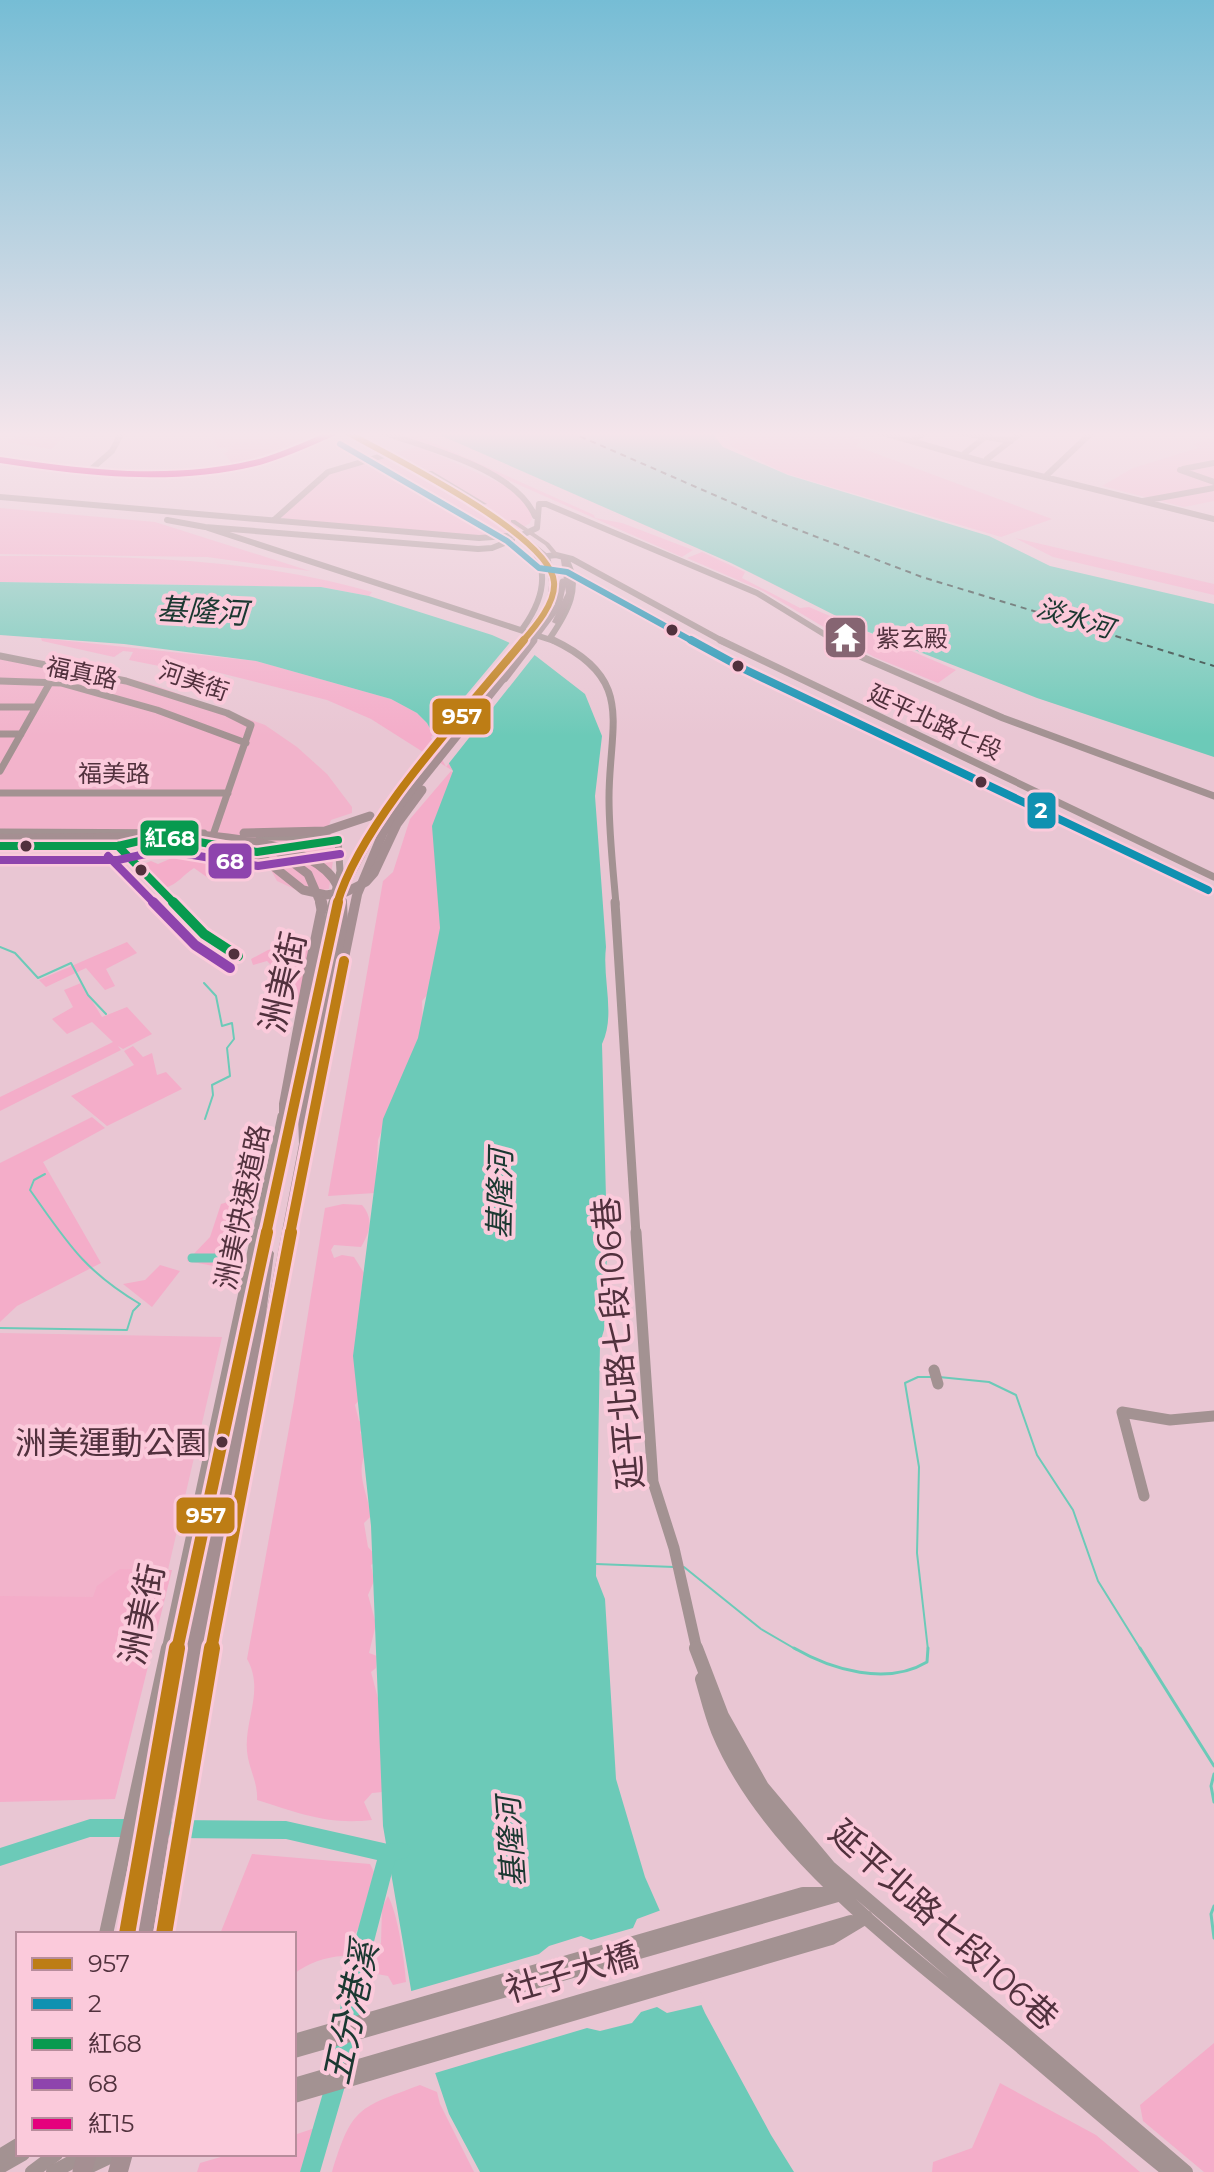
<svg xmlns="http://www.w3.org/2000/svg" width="1214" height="2172" font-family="Montserrat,'Noto Sans TC',sans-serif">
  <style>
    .built { fill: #f2b3cb }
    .green { fill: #f4adc9 }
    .water { fill: #6ccab8 }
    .pier { fill: #e9c6d3 }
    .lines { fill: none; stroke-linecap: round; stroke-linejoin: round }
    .stream-far1 { stroke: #6ccab8; stroke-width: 2 }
    .stream { stroke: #6ccab8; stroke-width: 3 }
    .canal { stroke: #6ccab8; stroke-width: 9 }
    .river { fill: #6ccab8; fill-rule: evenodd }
    .ferry { stroke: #1b3831; stroke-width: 2; stroke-dasharray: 6 5; stroke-linecap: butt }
    .minor-far4 { stroke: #a39292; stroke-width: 6 }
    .minor-far3 { stroke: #a39292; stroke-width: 7 }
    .minor-far2 { stroke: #a39292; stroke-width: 9 }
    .minor-far1 { stroke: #a39292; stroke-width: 11 }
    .minor { stroke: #a39292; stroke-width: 14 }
    .major { fill: #a99393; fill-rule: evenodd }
    .highway { fill: #a58f92; fill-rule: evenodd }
    .minor-bridge { stroke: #a39292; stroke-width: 14 }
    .highway-bridge-far3 { stroke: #a58f92; stroke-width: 7 }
    .highway-bridge-far2 { stroke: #a58f92; stroke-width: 9 }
    .highway-bridge-far1 { stroke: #a58f92; stroke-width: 12 }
    .highway-bridge { stroke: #a58f92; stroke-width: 19 }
    .bus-1-far4-casing { stroke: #fbcadb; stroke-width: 10 }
    .bus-1-far3-casing { stroke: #fbcadb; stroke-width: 13 }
    .bus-1-far2-casing { stroke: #fbcadb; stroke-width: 16 }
    .bus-1-far1-casing { stroke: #fbcadb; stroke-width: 18 }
    .bus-1-casing { stroke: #fbcadb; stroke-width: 22 }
    .bus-2-far1-casing { stroke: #fbcadb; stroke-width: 10 }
    .bus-2-casing { stroke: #fbcadb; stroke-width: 13 }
    .bus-3-far1-casing { stroke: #fbcadb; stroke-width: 13 }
    .bus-3-casing { stroke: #fbcadb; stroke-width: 16 }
    .bus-4-far1-casing { stroke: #fbcadb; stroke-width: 13 }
    .bus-4-casing { stroke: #fbcadb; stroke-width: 16 }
    .bus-5-casing { stroke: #fbcadb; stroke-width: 10 }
    .bus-1-far4 { stroke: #bd7d15; stroke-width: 6 }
    .bus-1-far3 { stroke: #bd7d15; stroke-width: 8 }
    .bus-1-far2 { stroke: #bd7d15; stroke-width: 10 }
    .bus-1-far1 { stroke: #bd7d15; stroke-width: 12 }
    .bus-1 { stroke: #bd7d15; stroke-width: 16 }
    .bus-2-far1 { stroke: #1091b1; stroke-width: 6 }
    .bus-2 { stroke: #1091b1; stroke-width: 8 }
    .bus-3-far1 { stroke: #089a4f; stroke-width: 8 }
    .bus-3 { stroke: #089a4f; stroke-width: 10 }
    .bus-4-far1 { stroke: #8e44ad; stroke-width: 8 }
    .bus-4 { stroke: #8e44ad; stroke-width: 10 }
    .bus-5 { stroke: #e5007d; stroke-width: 6 }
    .bus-dot { fill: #51313d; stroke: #fbcadb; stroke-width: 3 }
    .labels { text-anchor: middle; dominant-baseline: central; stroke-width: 8; stroke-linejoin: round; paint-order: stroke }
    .far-poi-label { font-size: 24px; fill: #51313d; stroke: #fbcadb; text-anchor: start }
    .far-street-label { font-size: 24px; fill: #51313d; stroke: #fbcadb }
    .far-water-label { font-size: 26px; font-style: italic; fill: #1b3831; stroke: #fbcadb }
    .street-label { font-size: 28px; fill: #51313d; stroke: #fbcadb }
    .water-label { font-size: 30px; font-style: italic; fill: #1b3831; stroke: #fbcadb }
    .near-bus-label { font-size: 32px; fill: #51313d; stroke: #fbcadb; text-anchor: end }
    .near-street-label { font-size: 34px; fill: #51313d; stroke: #fbcadb }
    .near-water-label { font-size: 36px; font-style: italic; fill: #1b3831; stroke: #fbcadb }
    .line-badge { stroke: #fbcadb; stroke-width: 3 }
    .badge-label { font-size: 22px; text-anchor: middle; font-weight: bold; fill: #fff }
  </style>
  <rect width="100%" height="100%" fill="#e9c6d3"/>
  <path class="built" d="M209,432H328L277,454L233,465L224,453L228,452L227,448H218Z
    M1214,437V501L1184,507L1102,486L1133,468L1198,448L1193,444Z
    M418,446L513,489L531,506L532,519L529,524L505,536L487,537L278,518L329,474Z
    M0,654L86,667L157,686L265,725L297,747L327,774L352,807V813L331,820L329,825L335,847L329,889L303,893L277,881L265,859L248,866L205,845L0,846Z
    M0,1333L222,1337L116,1794L0,1799Z"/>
  <path class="green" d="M24,432H70L51,449L7,442Z
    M381,432L418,436L594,515L595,518L622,523L693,550L682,557L456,457Z
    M728,432H839L858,439L860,442L856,446L1052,519L1001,537L784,473L731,446Z
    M286,435L281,438L285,443L277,448L249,453L252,460L233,464L229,457L242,454L233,451L232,446L217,447Z
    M0,508L155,522L310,571L207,557L0,554Z
    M1015,538L1214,584V595L1053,557Z
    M702,552L745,572L742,578L800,608L809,607L956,670L938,683L874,657L763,591L687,558Z
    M0,556C126,556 250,557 372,592L369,596L321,587L0,582Z
    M41,638L256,661L391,699L417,713L427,723L453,771L371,719L327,700L204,669L179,670L129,660L133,652L123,651L114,657L42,641Z
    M451,771L455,774L438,881L442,891L438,902L445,905L428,994L422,1001L423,1029L378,1140L375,1193L328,1196L383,881L393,872L410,819Z
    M209,848L248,867L211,880L194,868C183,875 178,884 165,888L141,865L151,861L158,864L193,849Z
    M312,940L298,1005L289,1006L274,968L267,961L253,965L251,959L268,950Z
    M127,942L137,953L106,969L115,986L105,990L86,968L46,987L39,980Z
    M81,983L102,1017L127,1007L152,1034L123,1049L118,1046L121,1050L0,1111V1097L113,1042L92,1022L67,1034L52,1019L73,1007L64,990Z
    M133,1046L143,1057L152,1053L157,1075L166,1072L182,1089L107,1126L71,1096L134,1065L124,1051Z
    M92,1117L105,1128L43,1162L101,1263L17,1306L0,1322V1163Z
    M253,1176H263L242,1259L219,1267L187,1261L210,1237L221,1204L241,1198Z
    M343,1204L362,1205C374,1219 370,1232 361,1247L334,1245L331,1250L334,1258L342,1255L354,1257L364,1273L360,1299L364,1305L356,1329L359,1327V1400L355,1405L359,1421L365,1423L366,1428L360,1432L367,1451C354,1471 368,1495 371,1516L364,1523L368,1547L376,1556V1562L371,1565L374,1581L368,1595L376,1624L369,1653L377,1656L376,1668L371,1672L384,1721L383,1792L372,1793L364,1802L372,1820C327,1825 299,1813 257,1800C258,1784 251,1773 248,1758C241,1724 266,1692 247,1659L294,1401L325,1208Z
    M160,1265L180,1271L152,1307L123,1284L145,1280Z
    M120,1569L172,1570L115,1799L0,1802V1596L93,1597L97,1586Z
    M252,1854L370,1864L374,1872L359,1927L343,1956C325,1957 308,1963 294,1974V1934H220Z
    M388,1896C398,1914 405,1963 406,1982L393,1985L388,1976L377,1974L369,1955L381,1943L382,1908Z
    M1214,2043V2172H1204L1143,2121L1140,2105Z
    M1000,2083L1096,2135L1140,2172H932L933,2162L972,2148Z
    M420,2085L437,2092L440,2104L474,2172H332C352,2106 359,2108 420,2085Z
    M315,2128L302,2172H197L200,2163L231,2154H294V2135Z"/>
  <path class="water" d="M433,432H711L723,447L788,475L989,536L1050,566L1214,604V757L1037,698L866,631L731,563Z
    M0,582L321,587L369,596L492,635L532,653L585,694L602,736L595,796L606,947C602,979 616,1015 602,1044L607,1237L611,1244L607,1253L604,1330L600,1343L596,1576L605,1599L616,1779L645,1877L705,2013L771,2135L794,2172H480L449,2114L415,2013L383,1826L371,1526L353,1356L383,1119L418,1038L440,928L432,826L453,771L427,723L417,713L391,699L256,661L124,644L0,635Z"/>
  <path class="pier" d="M512,640L537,652L446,767L431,737Z
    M664,1909L706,2004L667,2013L657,2007L641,2012L632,2023L600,2031L587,2028L432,2074L412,2014L408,1992L539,1954L549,1946L581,1936L591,1940L633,1928L637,1919Z"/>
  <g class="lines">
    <path class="stream-far1" d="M0,947L15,953L38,978L71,963L88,995L106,1014
      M204,983L216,996L222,1026L232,1023L234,1039L227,1048L230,1076L212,1085L213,1095L205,1119
      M0,1328L127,1330L133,1311L140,1304C83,1270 67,1242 30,1190L34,1180L45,1174
      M939,1377L989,1382L1016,1395L1037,1455L1073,1510L1098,1581L1141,1650
      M596,1564L674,1567
      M684,1567L761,1629L797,1650
      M928,1650L917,1553L919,1467L905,1383L918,1377H933"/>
    <path class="stream" d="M794,1648C832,1670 887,1686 927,1662L928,1648
      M1140,1648L1214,1766
      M1214,1774L1211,1786L1214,1802
      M1214,1906L1211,1914L1214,1938"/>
    <path class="canal" d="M192,1258H239"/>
    <path class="river" d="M90,1819H136L142,1822L145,1828L142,1834L136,1837H90L0,1866V1848Z
      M175,1820L286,1821L388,1844L402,1842L408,1845L411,1851L408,1857L395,1861L364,1980L354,2055L320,2172H300L334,2055L344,1980L377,1860L286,1839L175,1838L169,1835L166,1829L169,1823Z"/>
    <path class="ferry" d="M570,432L767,518L922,577L1214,666"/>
    <path class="minor-far4" d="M382,432C427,448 515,469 535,516
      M880,432L984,462L1214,519
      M957,432L1011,441
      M915,439L926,432
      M965,453L985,437
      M987,459L1022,432
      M0,460C85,474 171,484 256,463C284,456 310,443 336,432
      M1183,469L1214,463
      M1180,470L1214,482
      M88,472L112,451L122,432
      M1047,475L1092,432
      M0,497L479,538L522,535L537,528L539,504H546L757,593L837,642
      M1143,501L1214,488
      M167,520L205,527L478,549L492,548L512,540
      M274,520L328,472L385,455
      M205,527L557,642
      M522,535C526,543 534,548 537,556C549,581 538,607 523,628
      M539,557L556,555L572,559L724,642
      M550,638C567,613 583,586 565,558"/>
    <path class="minor-far3" d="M553,640C636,679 609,724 609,798C609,833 613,869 616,904
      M720,640L1214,877
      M834,640L862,657L1003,718L1214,796
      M0,656L126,681L227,713L251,725L211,841
      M0,681L61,683L157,710L246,743
      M0,707H36
      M0,734H21
      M0,771L60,665
      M0,793H228
      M0,832L204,833
      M259,837H328
      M0,846H118L133,842
      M118,846L175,904
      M250,852L338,840
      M332,904L340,871L338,840"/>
    <path class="minor-far2" d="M173,902L204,934L238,956
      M615,902L636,1234
      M309,1005L333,902
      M257,1234L282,1116"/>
    <path class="minor-far1" d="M636,1232L653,1482L674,1548L697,1650
      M934,1370L938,1384
      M1144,1496L1122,1412L1170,1420L1214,1416
      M167,1650L257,1232"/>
    <path class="minor" d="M696,1648L722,1716L762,1787L829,1867L1186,2172
      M702,1679C707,1696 711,1714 718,1731C768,1852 905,1950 1003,2032C1059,2078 1113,2127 1170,2172
      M106,1934L168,1648
      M294,2041L803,1894H829
      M294,2051L841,1894
      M294,2085L851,1922
      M294,2096L831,1938L866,1917
      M0,2156L18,2145
      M0,2167L23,2154
      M84,2169L116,2154
      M32,2172L56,2154"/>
    <path class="major" d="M344,432H352L517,529L550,556L544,557L513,531Z
      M428,471H432L487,504L482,505L428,473Z
      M511,520H515L549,543L559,555L558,556H554L545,545L511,522Z"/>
    <path class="highway" d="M543,554L550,556L556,584L549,582Z
      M560,554L567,556L574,593L560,622L556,624L552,622L566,593Z
      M508,653L515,655C476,705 432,751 397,803C376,834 359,866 343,900L270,1248L274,1253L266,1314L299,1144L352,895L377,835L401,799L501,676H507V680L410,801L387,835L362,895L311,1144L238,1538L194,1792L173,1934H155L176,1792L153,1934H118L144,1773L170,1644L333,900C378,805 441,733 508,653Z
      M196,832L200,833V837L0,840V834Z
      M322,904L327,907L316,970L310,974L304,970L317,907Z
      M113,2154H133L128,2172H108Z"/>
    <path class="minor-bridge" d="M53,2172L85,2155"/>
    <path class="highway-bridge-far3" d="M521,642L550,604L553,582
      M531,642L558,606L563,582"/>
    <path class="highway-bridge-far2" d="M511,655L523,640
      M504,678L533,640
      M244,833L325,831L370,816
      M196,835C238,838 340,846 342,904
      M0,841L207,840
      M211,843L259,855L303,890L326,895L346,892L366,882L374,873L397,824L422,790
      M280,853L308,874L321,904"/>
    <path class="highway-bridge-far1" d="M321,902L322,907
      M285,1140V1104L310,970
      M305,1144L304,1114L342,923L341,902"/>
    <path class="highway-bridge" d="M82,2172L87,2154"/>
    <defs>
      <path id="bus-1-far4" d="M347,432C390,457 550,534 554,582C556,603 535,627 522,642"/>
      <path id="bus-1-far3" d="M337,904C362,819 467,710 524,640"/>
      <path id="bus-1-far2" d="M266,1234L338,902
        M290,1234L344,961"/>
      <path id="bus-1-far1" d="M177,1650L267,1232
        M211,1650L291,1232"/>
      <path id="bus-1" d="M127,1934L177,1648
        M164,1934L212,1648"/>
      <path id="bus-2-far1" d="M340,444L507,541L539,568L567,572L694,642"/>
      <path id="bus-2" d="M691,640L746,670L1208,890"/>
      <path id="bus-3-far1" d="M0,846H118L148,839L176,838L257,852L338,840
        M118,846L175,904"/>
      <path id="bus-3" d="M173,902L204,934L238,956"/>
      <path id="bus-4-far1" d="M108,856L155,904
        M0,860H118L150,853L175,852L258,866L340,854"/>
      <path id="bus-4" d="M153,902L195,945L230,968"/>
      <path id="bus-5" d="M0,460C85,473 171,483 255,463C283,456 309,443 335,432"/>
    </defs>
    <use href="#bus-1-far4" class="bus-1-far4-casing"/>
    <use href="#bus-1-far3" class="bus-1-far3-casing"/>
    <use href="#bus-1-far2" class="bus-1-far2-casing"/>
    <use href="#bus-1-far1" class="bus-1-far1-casing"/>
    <use href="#bus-1" class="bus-1-casing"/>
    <use href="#bus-2-far1" class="bus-2-far1-casing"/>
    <use href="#bus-2" class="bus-2-casing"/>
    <use href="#bus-3-far1" class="bus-3-far1-casing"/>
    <use href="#bus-3" class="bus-3-casing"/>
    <use href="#bus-4-far1" class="bus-4-far1-casing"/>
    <use href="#bus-4" class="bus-4-casing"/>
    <use href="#bus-5" class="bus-5-casing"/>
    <use href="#bus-1-far4" class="bus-1-far4"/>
    <use href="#bus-1-far3" class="bus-1-far3"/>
    <use href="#bus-1-far2" class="bus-1-far2"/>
    <use href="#bus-1-far1" class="bus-1-far1"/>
    <use href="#bus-1" class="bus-1"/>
    <use href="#bus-2-far1" class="bus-2-far1"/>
    <use href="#bus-2" class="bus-2"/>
    <use href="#bus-3-far1" class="bus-3-far1"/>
    <use href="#bus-3" class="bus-3"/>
    <use href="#bus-4-far1" class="bus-4-far1"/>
    <use href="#bus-4" class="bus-4"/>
    <use href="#bus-5" class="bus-5"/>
  </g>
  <linearGradient id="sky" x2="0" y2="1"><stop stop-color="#76bdd5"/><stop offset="0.59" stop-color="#f5e5eb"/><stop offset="1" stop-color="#f5e5eb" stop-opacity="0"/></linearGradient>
  <rect width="1214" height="736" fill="url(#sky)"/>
  <defs>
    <symbol id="temple-square" viewBox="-11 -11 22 22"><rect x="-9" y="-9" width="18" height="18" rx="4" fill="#866572" stroke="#fbcadb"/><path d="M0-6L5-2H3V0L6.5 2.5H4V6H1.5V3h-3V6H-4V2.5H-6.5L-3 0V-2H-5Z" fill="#fff"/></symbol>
  </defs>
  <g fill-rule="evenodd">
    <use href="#temple-square" x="820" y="612" width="51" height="51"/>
  </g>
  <g class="bus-dot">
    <circle cx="672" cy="630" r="7"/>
    <circle cx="738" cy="666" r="7"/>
    <circle cx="981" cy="782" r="7"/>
    <circle cx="26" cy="846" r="7"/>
    <circle cx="141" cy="870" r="7"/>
    <circle cx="234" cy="954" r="7"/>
    <circle cx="222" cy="1442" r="7"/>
  </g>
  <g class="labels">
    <g class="far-poi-label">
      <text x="876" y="638">紫玄殿</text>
    </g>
    <g class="far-street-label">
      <text transform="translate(82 673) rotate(12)">福真路</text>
      <text transform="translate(194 681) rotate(19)">河美街</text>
      <text transform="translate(935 722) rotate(25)">延平北路七段</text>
      <text x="114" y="773">福美路</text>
    </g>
    <g class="far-water-label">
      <text transform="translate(1075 618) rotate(17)">淡水河</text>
    </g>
    <g class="street-label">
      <text transform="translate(242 1207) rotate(-78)">洲美快速道路</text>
    </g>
    <g class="water-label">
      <text transform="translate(202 611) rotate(3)">基隆河</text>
      <text transform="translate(500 1194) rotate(-89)">基隆河</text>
      <text transform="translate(511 1842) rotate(-94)">基隆河</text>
    </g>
    <g class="near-bus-label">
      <text x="207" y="1442">洲美運動公園</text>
    </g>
    <g class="near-street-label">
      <text transform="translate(283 982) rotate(-77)">洲美街</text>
      <text transform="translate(618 1343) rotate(-95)">延平北路七段106巷</text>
      <text transform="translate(142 1614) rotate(-78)">洲美街</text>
      <text transform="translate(944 1925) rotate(42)">延平北路七段106巷</text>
      <text transform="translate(572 1972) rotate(-16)">社子大橋</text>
    </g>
    <g class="near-water-label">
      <text transform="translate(350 2013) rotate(-78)">五分港溪</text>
    </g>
  </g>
  <g class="line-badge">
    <rect x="431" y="697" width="61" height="39" rx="8" fill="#bd7d15"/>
    <rect x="1026" y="791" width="31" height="39" rx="8" fill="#1091b1"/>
    <rect x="139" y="819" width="61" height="38" rx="8" fill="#089a4f"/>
    <rect x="207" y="842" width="46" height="38" rx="8" fill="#8e44ad"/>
    <rect x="175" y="1496" width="61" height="39" rx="8" fill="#bd7d15"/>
  </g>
  <g class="badge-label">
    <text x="462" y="724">957</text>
    <text x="1041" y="818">2</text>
    <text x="170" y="846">紅68</text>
    <text x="230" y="869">68</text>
    <text x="206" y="1523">957</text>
  </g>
  <rect x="16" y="1932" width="280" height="224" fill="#fbcadb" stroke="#b78d9c" stroke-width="2"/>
  <rect x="32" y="1958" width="40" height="12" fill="#bd7d15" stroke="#b78d9c" stroke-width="2"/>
  <text x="88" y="1972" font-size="24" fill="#51313d">957</text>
  <rect x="32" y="1998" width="40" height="12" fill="#1091b1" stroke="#b78d9c" stroke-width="2"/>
  <text x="88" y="2012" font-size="24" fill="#51313d">2</text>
  <rect x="32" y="2038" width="40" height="12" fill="#089a4f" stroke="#b78d9c" stroke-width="2"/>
  <text x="88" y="2052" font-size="24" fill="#51313d">紅68</text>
  <rect x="32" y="2078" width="40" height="12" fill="#8e44ad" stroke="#b78d9c" stroke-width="2"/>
  <text x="88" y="2092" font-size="24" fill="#51313d">68</text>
  <rect x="32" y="2118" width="40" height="12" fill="#e5007d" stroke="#b78d9c" stroke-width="2"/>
  <text x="88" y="2132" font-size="24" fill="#51313d">紅15</text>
</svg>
